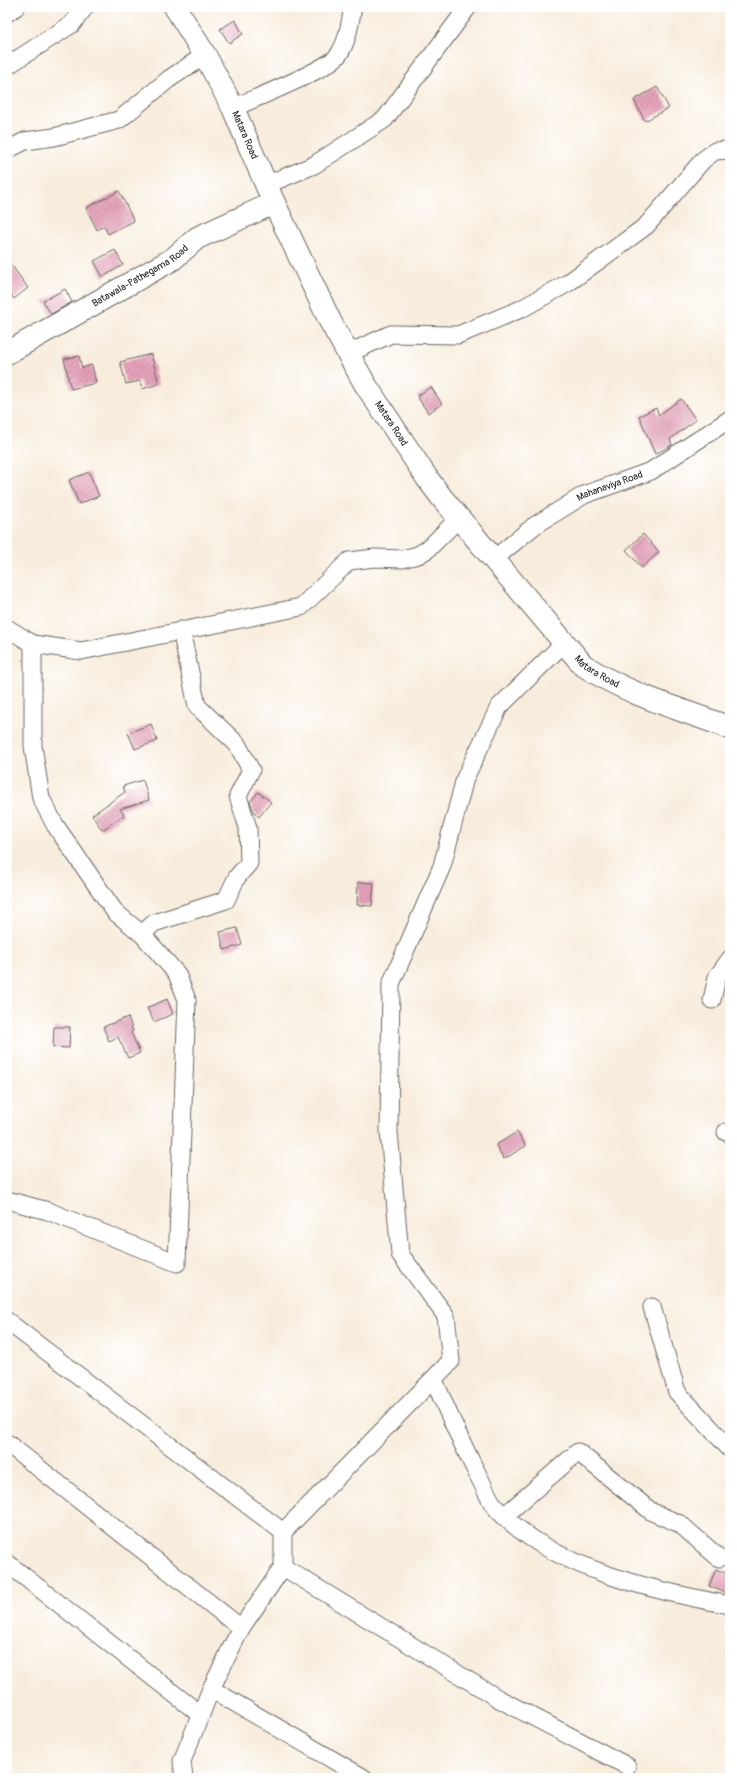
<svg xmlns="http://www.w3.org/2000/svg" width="737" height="1785" font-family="Pangolin,sans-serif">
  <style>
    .building { fill: url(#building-hatch) }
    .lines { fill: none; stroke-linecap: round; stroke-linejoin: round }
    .minor-casing { stroke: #696560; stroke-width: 19 }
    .major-casing { stroke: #696560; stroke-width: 24 }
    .highway-casing { stroke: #696560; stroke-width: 24 }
    .minor { stroke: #fff; stroke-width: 17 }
    .major { stroke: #fff; stroke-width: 22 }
    .highway { stroke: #fff; stroke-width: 22 }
    .labels { text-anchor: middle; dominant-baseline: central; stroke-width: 3; stroke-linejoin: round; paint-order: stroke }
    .street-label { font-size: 10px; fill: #1c1c1c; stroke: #fff }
  </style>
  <defs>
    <pattern id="building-hatch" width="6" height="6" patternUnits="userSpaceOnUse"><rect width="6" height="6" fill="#e3a1b9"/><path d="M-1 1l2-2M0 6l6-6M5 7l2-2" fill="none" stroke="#c28a9e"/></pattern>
  </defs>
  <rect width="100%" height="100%" fill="#fff"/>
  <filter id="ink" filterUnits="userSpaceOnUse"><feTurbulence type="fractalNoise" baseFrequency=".025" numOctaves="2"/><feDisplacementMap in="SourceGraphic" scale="8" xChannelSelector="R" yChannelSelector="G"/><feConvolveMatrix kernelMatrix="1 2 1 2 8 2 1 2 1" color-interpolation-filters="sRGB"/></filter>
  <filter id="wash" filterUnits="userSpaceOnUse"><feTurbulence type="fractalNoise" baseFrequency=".012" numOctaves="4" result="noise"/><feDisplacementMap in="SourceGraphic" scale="16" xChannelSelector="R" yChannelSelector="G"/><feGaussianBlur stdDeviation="0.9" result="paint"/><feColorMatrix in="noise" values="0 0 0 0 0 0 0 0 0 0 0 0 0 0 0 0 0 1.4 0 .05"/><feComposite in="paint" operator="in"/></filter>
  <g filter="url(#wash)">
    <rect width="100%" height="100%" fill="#f8eddd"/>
    <g id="blocks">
      <path class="building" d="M235,20L243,34L229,43L220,29Z
        M657,87L669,108L645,121L634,100Z
        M119,191L134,221L108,234L104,226L97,230L86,208Z
        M115,250L123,265L103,277L94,261Z
        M7,259L28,288L14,299L7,289Z
        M65,289L72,302L51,314L43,301Z
        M151,354L159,384L142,389L140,381L126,384L120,362Z
        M79,356L82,368L92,365L96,383L71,389L64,359Z
        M431,387L442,404L428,413L417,396Z
        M681,399L696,420L670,439L672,445L655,454L639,416L656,408L659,415Z
        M89,472L99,496L79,504L69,480Z
        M643,534L659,552L642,568L626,550Z
        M151,724L157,741L135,749L128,733Z
        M143,780L149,800L120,809L124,815L102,830L92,815L125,792L123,786Z
        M258,792L271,802L259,817L254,812L250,802Z
        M358,882L374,883L372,906L357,905Z
        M237,928L242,945L224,950L220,932Z
        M167,999L173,1014L154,1022L147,1008Z
        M128,1017L133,1031L131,1032L140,1053L128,1058L118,1037L109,1041L103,1027Z
        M54,1027H70L69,1048L53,1047Z
        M517,1132L526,1146L504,1159L496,1145Z
        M716,1569L730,1575V1595L709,1586Z"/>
    </g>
  </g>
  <g filter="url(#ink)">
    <use href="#blocks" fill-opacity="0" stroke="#696560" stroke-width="1"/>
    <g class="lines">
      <defs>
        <g id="minor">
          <path d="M7,13L16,7"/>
          <path d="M7,66L72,24L85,7"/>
          <path d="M233,108C253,99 330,69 339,54C348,41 350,22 353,7"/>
          <path d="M7,150L25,141L54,137L119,120L169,79L205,55"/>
          <path d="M266,185L314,165L385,119L468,7"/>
          <path d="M347,354L391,334L458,335L521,309L568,283L646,226L703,160L715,151L730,150"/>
          <path id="s1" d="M494,559L534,526L584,495L651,471L730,419"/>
          <path d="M7,628L33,644L81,651L301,607L349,561L375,558L402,559L418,555L428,549L459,518"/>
          <path d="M142,934L154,923L226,900L237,877L249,863L248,828L238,796L251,770L237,744L197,706L181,630"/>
          <path d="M712,1000L717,977L730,959"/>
          <path d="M726,1132H730"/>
          <path d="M7,1200L48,1211L177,1263L187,1000L177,974L142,934L115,912L55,825L41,798L33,746V644"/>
          <path d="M652,1307L677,1392L730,1449"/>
          <path d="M7,1321L283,1532"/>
          <path d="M434,1380C448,1413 463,1446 480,1479C485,1488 489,1500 496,1508C550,1568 654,1591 730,1605"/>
          <path d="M7,1443L241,1628"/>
          <path d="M504,1516L578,1452L652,1512L680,1524L719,1558"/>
          <path d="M7,1563L201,1715"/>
          <path d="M283,1567L499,1699L627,1766"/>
          <path d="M211,1689L364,1778"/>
          <path d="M184,1778L182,1761L211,1689L241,1628L283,1567V1532L451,1361L446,1316L400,1254L389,1132L391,984L442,866L465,778L499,707L564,643"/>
        </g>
        <g id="major">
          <path id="s2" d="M7,353L173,259L197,238L274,203"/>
        </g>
        <g id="highway">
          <path id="s3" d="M175,7L205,55L233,108L274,203L330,321L365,384L427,478L442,498L583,665C630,696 678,708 730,728"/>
        </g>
      </defs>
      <use href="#minor" class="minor-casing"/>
      <use href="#major" class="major-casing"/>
      <use href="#highway" class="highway-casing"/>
      <use href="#minor" class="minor"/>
      <use href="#major" class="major"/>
      <use href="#highway" class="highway"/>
    </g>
  </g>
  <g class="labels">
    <g class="street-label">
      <text stroke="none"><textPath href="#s3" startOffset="146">Matara Road</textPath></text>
      <text stroke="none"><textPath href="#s2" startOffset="154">Batawala-Pathegama Road</textPath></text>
      <text stroke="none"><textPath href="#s3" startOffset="470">Matara Road</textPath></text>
      <text stroke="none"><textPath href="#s1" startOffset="138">Mahanaviya Road</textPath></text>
      <text stroke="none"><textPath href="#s3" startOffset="794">Matara Road</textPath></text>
    </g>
  </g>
  <rect width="737" height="1785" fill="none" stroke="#fff" stroke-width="24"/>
</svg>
